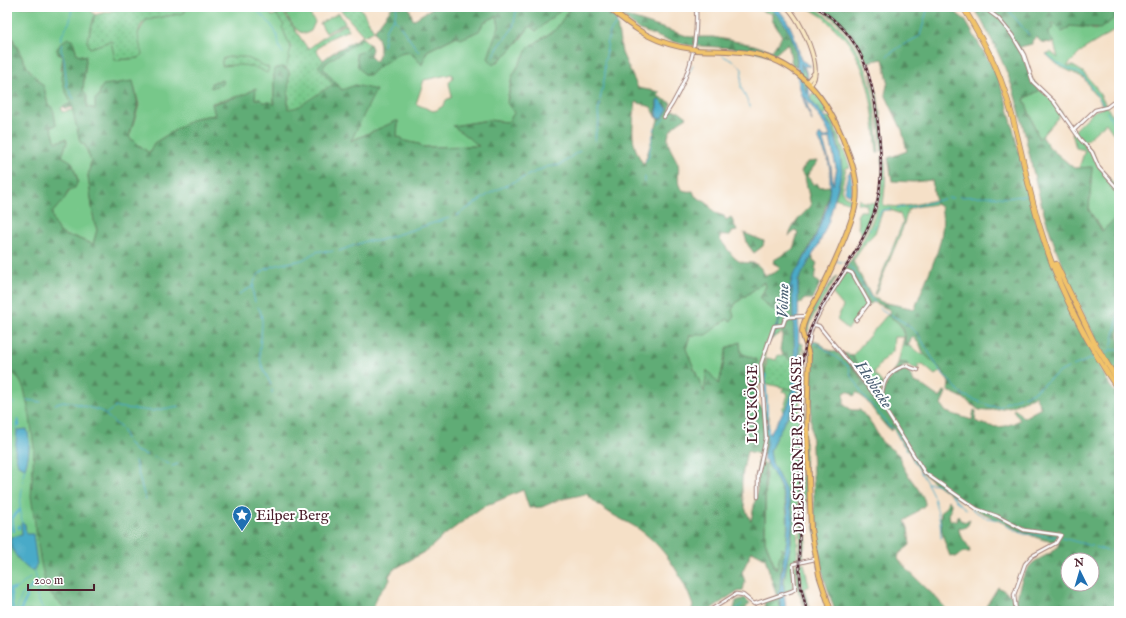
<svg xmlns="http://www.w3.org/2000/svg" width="1126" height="618" font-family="'IM FELL English',serif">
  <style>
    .green { fill: #77c88a; stroke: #60745a; fill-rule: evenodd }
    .forest { fill: url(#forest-firs); stroke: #566650; fill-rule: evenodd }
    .garden { fill: url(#garden-dots); stroke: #60745a }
    .water { fill: #48aac8; stroke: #49647a; fill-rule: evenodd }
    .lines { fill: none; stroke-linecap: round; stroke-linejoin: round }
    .stream { stroke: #48aac8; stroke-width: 1 }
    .canal { stroke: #48aac8; stroke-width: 2.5 }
    .street-casing { stroke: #a08079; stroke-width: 4.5 }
    .secondary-casing { stroke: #a08079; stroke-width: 5.5 }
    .primary-casing { stroke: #a08079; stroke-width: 6 }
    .highway-casing { stroke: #a08079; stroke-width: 6 }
    .street { stroke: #fff; stroke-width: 2.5 }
    .secondary { stroke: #f9e7c3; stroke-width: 3.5 }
    .primary { stroke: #f1c36a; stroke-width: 4 }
    .highway { stroke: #f1c36a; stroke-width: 4.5 }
    .rail-casing { stroke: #4a1f2b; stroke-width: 2.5 }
    .rail { stroke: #fff; stroke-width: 1; stroke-dasharray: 3; stroke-linecap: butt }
    .primary-bridge-casing { stroke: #a08079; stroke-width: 6; stroke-linecap: butt }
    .primary-bridge { stroke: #f1c36a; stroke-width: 4 }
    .labels { text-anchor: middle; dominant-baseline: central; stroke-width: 4; stroke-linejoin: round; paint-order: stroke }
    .street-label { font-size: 15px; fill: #4a1f2b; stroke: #fff }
    .poi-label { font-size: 15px; fill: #4a1f2b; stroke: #fff; text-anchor: start }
    .water-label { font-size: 16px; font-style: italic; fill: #495e72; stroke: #fff }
  </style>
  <defs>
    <pattern id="forest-firs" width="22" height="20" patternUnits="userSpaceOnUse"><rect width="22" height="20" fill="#61ac76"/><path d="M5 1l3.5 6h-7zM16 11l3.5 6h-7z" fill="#528b61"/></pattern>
    <pattern id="garden-dots" width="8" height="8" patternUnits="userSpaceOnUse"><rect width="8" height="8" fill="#77c88a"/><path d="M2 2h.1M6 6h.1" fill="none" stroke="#68ab77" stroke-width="1.8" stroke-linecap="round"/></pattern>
  </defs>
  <rect width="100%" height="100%" fill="#fff"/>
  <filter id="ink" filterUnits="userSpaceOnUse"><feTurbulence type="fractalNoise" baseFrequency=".025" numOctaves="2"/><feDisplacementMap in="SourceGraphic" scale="8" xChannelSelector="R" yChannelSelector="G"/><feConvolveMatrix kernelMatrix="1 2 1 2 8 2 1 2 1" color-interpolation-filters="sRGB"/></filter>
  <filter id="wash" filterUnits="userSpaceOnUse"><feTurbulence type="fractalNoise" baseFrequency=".012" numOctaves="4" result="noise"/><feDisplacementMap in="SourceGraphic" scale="16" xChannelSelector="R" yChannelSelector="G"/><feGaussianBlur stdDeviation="0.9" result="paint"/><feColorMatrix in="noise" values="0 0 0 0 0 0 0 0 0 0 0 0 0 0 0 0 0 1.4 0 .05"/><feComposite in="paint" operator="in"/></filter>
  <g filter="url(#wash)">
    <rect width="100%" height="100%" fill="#f5e0c7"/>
    <path class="green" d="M11,7H88L95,15L87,41L90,48L111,41L116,60L139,58L137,35L146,20L184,13L187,7H266L272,16L276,14L284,25C282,34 290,41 291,50C292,56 288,63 286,69L282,67L274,69V105L263,102L260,99H255V88L246,94L212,103L215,115L195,118L154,143L149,153L129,137L139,105L133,82L100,92L99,97L95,102L96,109L87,107L83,90L86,60L77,54L73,41L62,42L57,49L58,54L63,56L61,69L71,103L61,108L62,112L72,110L74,111L80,142L85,145L91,161L88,176L94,221L97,230L93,244C86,242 81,240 76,237C73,236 69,237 66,236C57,233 53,222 52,213L78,181C75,170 72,163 62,156L67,142L65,139L56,143L51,127L56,125L52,110L48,106L44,87L27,67L9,31L7,25L9,23Z
      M285,7H305L315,22L311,31C298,39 291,22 285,12Z
      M564,7H571L556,29L528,48L512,77L507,100L515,113L508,122L488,120L454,126L480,146L423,147L419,144L405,141L402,138L397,139L398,121L350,141L359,122L342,90L323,68C327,58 353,43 363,38L361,36L369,44L363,51L356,54L357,60L370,75C378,66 395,50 408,52L414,56L424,58L427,51L457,36L473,34L484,22L497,16L499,27L491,46L497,63L520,40L530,26L536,31ZM452,74L453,77L449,83L452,97L446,100L444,105L437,110L433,111L416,104L424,80Z
      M751,7H768L775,12L772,14Z
      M807,7C816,7 824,14 831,20C874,56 875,102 879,153H877C873,111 871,71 844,37H843L823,17Z
      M339,13L345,23L326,33L320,23Z
      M1119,15V28L1084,49L1067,66H1073L1083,72L1095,86L1111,114L1119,122V129L1113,133L1106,123L1083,143L1092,152L1097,164L1119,190V215L1103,231L1089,210L1092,167L1079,168L1085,150L1076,148L1072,133L1094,111L1103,108L1099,98L1093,93L1084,78L1059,66L1046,54L1051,52L1058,58L1054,43L1046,32L1053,23L1062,32L1069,26H1081L1095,30Z
      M801,62L807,77V94L802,81Z
      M870,72L877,92L885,149L882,152L877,103Z
      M1040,90L1052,100L1062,113L1039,139L1024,99Z
      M816,93L828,111L824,116L810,99L812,94Z
      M831,116L850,167L846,168L841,191L845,196L850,198V203L835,198C846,173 842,140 826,118Z
      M882,155C889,161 884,195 883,205C899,209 919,204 935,200L936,204L915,207L908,210L902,230L875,295L874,294L903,222L900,214L891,210H883L875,233L866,242L853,261L851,260C873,226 885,197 882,155Z
      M859,199L863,202L876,203L869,222L863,235L858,228L859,222L857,216L860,211H866L867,205L858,203Z
      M848,272L851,273L869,303L848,329L837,320L843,306L832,293L844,274Z
      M837,276L814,315L805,338C801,320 825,289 837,276Z
      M764,282L766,286L760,299L768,307L786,310L783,332L764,344C766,353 764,373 764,383L758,385L754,382L757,360L741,353L740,342L727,348L719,384L707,371L704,393L686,349L690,335C707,337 719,321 734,317L732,310L736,303Z
      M887,315C900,322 907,331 904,346H910L923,355L926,354L942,370L935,375L923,365H916L919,368L918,370L902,362L898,363L904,337H894L893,351L883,360L874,373L883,384L880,385L878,392L873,383L854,360L853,355Z
      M799,343L803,344L800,367L797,561H795L791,566L793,585L792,589L784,593C783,563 798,535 791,506C787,491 769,464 770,452C772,433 790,419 796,401C802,383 799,362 799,343Z
      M805,349V453L807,523L806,541L803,552L804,560L800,561Z
      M7,361L21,372L86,611H7V449L10,436L11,409L7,403Z
      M784,388L793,390L789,403L783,412L782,408L785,405L788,394L782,391Z
      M766,461C786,494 790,509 786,548L785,552L782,548L777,571L765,541Z
      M800,563H804L809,586L804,589L810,611L805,602L802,589L803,583H801Z
      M797,564L801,594L806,611L798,590L794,566Z
      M778,601L782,611H766L765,608Z"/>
    <path class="forest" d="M7,7H11L9,23L7,25L11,37L27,67L44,87L48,105L51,106L54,112L56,125L51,127L56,142L66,139L67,142L62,156L72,162L78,181L75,188L69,190L65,198L52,213C53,222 57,232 66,236C69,237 73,236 75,237C81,240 86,242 93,244L97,230L94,221L88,176L91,161L85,145L80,142L72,107L65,109L64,107L71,103L65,90L62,79L63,56L58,54L57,49L62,42L68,38L73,41L77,54L86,56L83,90L87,96V107L95,109V99L99,97L100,90L103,85L133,81L138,105L129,137L149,153L154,143L195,118L215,115L212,104L246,94L256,88L255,99H260L263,102H271L274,105V69L282,67L289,71L288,108C315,105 306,82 318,66C328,52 350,45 362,36L363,38L326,63L323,68L342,90L355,85L376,90L351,141L396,121H398L397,138L400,137L405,141L419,144L423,147L479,146L453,126L488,120L508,122L514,113L507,103L512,77L528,48L556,29L571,7H605L616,19L622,53L638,88L660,92L658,96L671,103L670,110L679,111L687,117C679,122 670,127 668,137C667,147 675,155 678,164C681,172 671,194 693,191L695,196L707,203L715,213L724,216L726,220L731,217L737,231L732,232L731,235L720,236V240C726,246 730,254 736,259C747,268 755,255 765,275C771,275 777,273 780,267L773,263L774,260L793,249L798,233L796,230L789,236C793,223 802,215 811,206L805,178L801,172L807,162L818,161L807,176L814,185L817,183L819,187L830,186V191L819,228L800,266L793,275L791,285L793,293L795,363L784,356L780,350L786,311L779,308L774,311L760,299L766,286L764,282L736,303L732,310L734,317L731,321L727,319L706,335H690L686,349L704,392L707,370L719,384L727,348L740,342L741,353L757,360L754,382L758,385L756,402L769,416L768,441L764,455L747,451C741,476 738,498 751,521L757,491L758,458L765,464V541L776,570L782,548L785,552L781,570L780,606L777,601L765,608L764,601L777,597L765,558L752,551L742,572L745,582L743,590L733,594L708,611H691L693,606C684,579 667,551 644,533C633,524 621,520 610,513C601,508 593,500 586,494L558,500L542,507L529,508L523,490L481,508L442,537L429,549L393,570L389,576L390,580C383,590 372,597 374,611H68L51,595L46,586L40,559L31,496L34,449L30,417L24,389L19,379L7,367ZM636,102L651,107L658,120L644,165C629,143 632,127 636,102ZM657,102L666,106L668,109L663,117L659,119L656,114Z
      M392,7H409L413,20L434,7H564L539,29L536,31L530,26L510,51L493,65L488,58L497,30L499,27L497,16L484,22L479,31L461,39L457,36L427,51L422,65C409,51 409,47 392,58C383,64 377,67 370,75H365L358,67L356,54L363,51L370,44L372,49L370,56L376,62C382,51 381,41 374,31Z
      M817,7H949L965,20L996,73L1007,104L1036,221L1083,335L1110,386L1119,397V611H991L985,608L998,587L1017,599C1019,588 1022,575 1029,567C1036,557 1058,554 1059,542C1053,541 1046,541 1041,539C1012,529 913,483 910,451L902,444L892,425L891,431C880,422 874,409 864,398C861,396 859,395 857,392L854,396L848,391L844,393V405L852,410H860L872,424L882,442L899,455C902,474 926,493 925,505L905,521L908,528L910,545L899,554L898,559C913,578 933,592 948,611H835L824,578L815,531L811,419V341L818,342L828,350L838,352L845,358L879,401L882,399C884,382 893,378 898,363H907V366L901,367L909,373L914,382L920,384L940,398L944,391L946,392L941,405L946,412L972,420L974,410L976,411L975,421C994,429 1002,429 1020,420L1013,410L1016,409L1023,418L1041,408L1035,396L1013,406L992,410H979L963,398L948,391L949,383L942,370L923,353L920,345L912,336L908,346H904C908,331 901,322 888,316L890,310L873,302L870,305L851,273L848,272L844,274V271L851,260L853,261L871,296L882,302L915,309C925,276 949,242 941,207L936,204L932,180L914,182L892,181L888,158L907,151L902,130L885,94L888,81L883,59L867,62C855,39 839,20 817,7ZM1068,560H1092V584H1068Z
      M974,7H1119V15L1100,29L1069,26L1068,29L1062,32L1053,23L1051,24L1053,28L1047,32L1054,43L1041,42L1036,37L1032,41V44L1020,47L1030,77L1040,90L1024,99L1039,139L1042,136L1050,148L1074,168L1092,167L1089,210L1102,231L1119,215V377C1105,359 1096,339 1086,319C1069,283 1053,245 1042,206C1031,168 1025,127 1013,89C1003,60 989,34 974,7Z
      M775,12C789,26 799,48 796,68L792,64L788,43L773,56L747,49L687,45L664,39L638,29L619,14L690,37H713L754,45L772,51L782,36L772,20V14Z
      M222,80L223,84L211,88V83Z
      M744,233L764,241L763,246L754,253L748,245Z
      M811,257H813V261L817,263L815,269L817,270L814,279L820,283L813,299H805L797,306L799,277Z
      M842,353L853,355L854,360L873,383L878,392L880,385L883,384L879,399Z
      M7,404L10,410L7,446Z
      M948,500L951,503V511L949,514L950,520L957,521L958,515L960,520L966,522L970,520L968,525L964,528L959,527C958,538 969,542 970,552H963L956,557L950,556C944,542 939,526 941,511L946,507Z
      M745,598L750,603L743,611H731L734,609L736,601Z"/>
    <path class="garden" d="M126,7H187L184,13L146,20C133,31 140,42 142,55L139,58L115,60L111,41L90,48L87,41L95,15Z
      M338,7H360L374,31L364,36Z
      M281,9L308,49L328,34L346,24L349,30L330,38L316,50L324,61L318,66L333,84L298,107L288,109L289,71L286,69L291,48L282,27L284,25L276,14Z
      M228,57H245L269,68L267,73C252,64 239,64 222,66V59Z
      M778,355L784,356L795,363L793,390L764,383L767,358L776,360Z"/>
    <path class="water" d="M768,7H776C792,23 796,39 801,60L811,66H804L808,77L810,99L833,129L840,154L842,172L829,220L820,242L798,281L799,364L796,401L775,439L770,451L772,463L787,493L793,516L790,548L783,580L786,611H782L778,592L780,590C780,566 789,543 788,518C788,498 776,478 766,461L763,459L768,436L788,405L792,393L795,363L792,287L776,331L769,343L785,305L793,275L800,266L815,238L827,207L830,186V170L828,160L818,137L820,134L823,138L830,136C824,120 812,109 804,95L812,121C806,108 801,95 798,80C797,73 797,67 797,59C795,38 785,19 768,7ZM801,63L807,77V94L802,81ZM830,138L836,168H837L833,185L831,167L823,140Z
      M659,100L668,109L663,117L659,119L657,117V101Z
      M851,171L853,193L850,195L844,191L848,174Z
      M27,429C31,442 29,457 25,468L18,465L15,453L17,430Z
      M21,523L25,524L26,534H33L37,564L34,570H30C21,564 8,549 11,537L22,535Z"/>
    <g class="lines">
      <path class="stream" d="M72,7L70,21L62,35L61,49L64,59L67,87L74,99
        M253,7C263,18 268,18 276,33C280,39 277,48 283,53
        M397,7L394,18L419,52
        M1006,7L1029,35
        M383,46L386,28L394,18
        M696,49L699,29V7
        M1047,54L1057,63L1083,75L1104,106
        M723,56L735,62L742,69L741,87L750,107
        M887,56L901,46L920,36L928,7
        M493,57L499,46L513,28L517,7
        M686,78L693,65
        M600,100L605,75L604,63L606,56L608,39L610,32L617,22
        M1107,112L1116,127
        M659,124L664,118
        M654,131L655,127
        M595,141L596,131L599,121L598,112L600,103
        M645,161L648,158L653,134
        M645,176V182
        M959,197L991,196L1007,198L1029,195
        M948,198H954
        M897,208L912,207L944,199
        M456,216L492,192L546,167C552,165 558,167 563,163C569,159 573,154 580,151
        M874,228L881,211L890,209
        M869,229L871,230
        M339,251L366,241H377L449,218
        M836,261L845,263
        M848,265C854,268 867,295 875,303
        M239,294L254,286
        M255,302C245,269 273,265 298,261C306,260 312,252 320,251C325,251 328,253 333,251
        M258,307C267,320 258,341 260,356C261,368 267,375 271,385
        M879,308L905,323L918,334L940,371L963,395L990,406L1000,407L1005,403L1036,391L1038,388L1058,373L1068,368
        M811,342C824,344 837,361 849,366L851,376L858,385L862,394L884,419L888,426L894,429L907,450
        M1111,349L1119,313
        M1104,355L1110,350H1119
        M1073,366L1095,357
        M272,390V393
        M7,397L14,404
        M26,400L41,402
        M55,404L63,401L70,402L101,411L122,429L127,441L135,451L147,455
        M106,414L115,407L152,411L179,406
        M17,429V423
        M909,452L927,483L937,484L948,491
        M154,457L169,464
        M135,461L144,495L146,500
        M172,466L178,464
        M23,476L25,468
        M927,483L933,495
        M951,494L956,501L966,509
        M934,498L940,521L941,538
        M971,509L987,518L1000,520L1010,528L1024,534L1058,537
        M22,524L20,507L23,480
        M1062,538L1092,546
        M1096,547L1107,551
        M1111,551H1117L1119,554
        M34,570L37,581V597L43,609
        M14,589L19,587L30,578
        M43,610L45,611
        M16,611L22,595L36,583
        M734,611L742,604"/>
      <path class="canal" d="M765,375L768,437
        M18,420L19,426
        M19,526V528
        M14,531L12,518L20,510
        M30,589L33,585
        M26,599L27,593
        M13,611L10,589H14
        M20,611L25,601"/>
    </g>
  </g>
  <g filter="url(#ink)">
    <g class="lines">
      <defs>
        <path id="street" d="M983,7L998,18L1012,35L1024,55L1033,82L1054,102L1080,139L1092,152L1099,168L1119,190
          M664,117C688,82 698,49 696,7
          M1074,130L1095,110L1107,107L1119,98
          M815,325L819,326L879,400L925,473L977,509L997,516L1024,530L1061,535L1056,543L1032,556L1025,564L1014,595L1016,611
          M807,346C811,341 809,336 811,331C818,311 833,291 844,273L847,271L852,273L869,303L856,320
          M879,400C882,397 882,392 883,388C885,376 895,368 906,366L918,370
          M758,497V475L766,438L761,364L774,326L783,325L785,319L788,317L807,316
          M709,611L736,594L743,595L754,604L792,591L795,589L793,564L815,559"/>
        <path id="secondary" d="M787,7C801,20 824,68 811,84
          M808,81L815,72"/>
        <path id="primary" d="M608,7C634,30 658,45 693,49
          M697,50C716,51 736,50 755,54C803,64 830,103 846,147C855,169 861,191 853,215C844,242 831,270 818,296C812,307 803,319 802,332L809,355L807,429L811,529L819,575L831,611"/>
        <path id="highway" d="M963,7C975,27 987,47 996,68C1018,120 1024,178 1041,231C1058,288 1086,342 1119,391
          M1056,264L1094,342L1119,383"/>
      </defs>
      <use href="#street" class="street-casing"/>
      <use href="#secondary" class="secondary-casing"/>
      <use href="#primary" class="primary-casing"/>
      <use href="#highway" class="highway-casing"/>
      <use href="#street" class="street"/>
      <use href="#secondary" class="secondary"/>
      <use href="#primary" class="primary"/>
      <use href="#highway" class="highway"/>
      <defs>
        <path id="rail" d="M807,611L801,587L799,564L802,367C806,308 849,274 870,223C883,194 882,165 879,134C874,82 865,36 816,7"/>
      </defs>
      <use href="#rail" class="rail-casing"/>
      <use href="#rail" class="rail"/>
      <defs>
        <path id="primary-bridge" d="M693,49L697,50"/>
      </defs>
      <use href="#primary-bridge" class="primary-bridge-casing"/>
      <use href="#primary-bridge" class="primary-bridge"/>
    </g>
  </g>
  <defs>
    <symbol id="sight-pin" viewBox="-11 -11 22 30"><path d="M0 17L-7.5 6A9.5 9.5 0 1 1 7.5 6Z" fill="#1f6fb2" stroke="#fff"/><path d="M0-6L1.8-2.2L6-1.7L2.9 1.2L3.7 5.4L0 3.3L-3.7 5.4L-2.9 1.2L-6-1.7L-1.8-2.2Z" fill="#fff"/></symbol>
  </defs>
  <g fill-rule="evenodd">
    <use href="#sight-pin" x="231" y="504" width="22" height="30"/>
  </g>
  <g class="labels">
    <g class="street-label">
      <text transform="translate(752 404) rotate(-90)">LÜCKÖGE</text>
      <text transform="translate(798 445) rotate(-91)">DELSTERNER STRASSE</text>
    </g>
    <g class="poi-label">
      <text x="256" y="515">Eilper Berg</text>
    </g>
    <g class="water-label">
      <text transform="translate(784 301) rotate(-89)">Volme</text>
      <text transform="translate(873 385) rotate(56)">Hebbecke</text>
    </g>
  </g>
  <rect width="1126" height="618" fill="none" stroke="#fff" stroke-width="24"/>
  <g transform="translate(1080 572) rotate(355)"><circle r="19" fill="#ffffff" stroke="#b7a5aa"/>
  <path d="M0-3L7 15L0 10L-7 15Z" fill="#1f6fb2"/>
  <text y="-6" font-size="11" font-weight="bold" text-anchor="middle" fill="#4a1f2b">N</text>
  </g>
  <path d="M28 584v6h66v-6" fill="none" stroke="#4a1f2b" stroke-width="2"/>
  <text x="34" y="584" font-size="12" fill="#4a1f2b" stroke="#ffffff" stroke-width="3" paint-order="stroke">200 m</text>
</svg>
